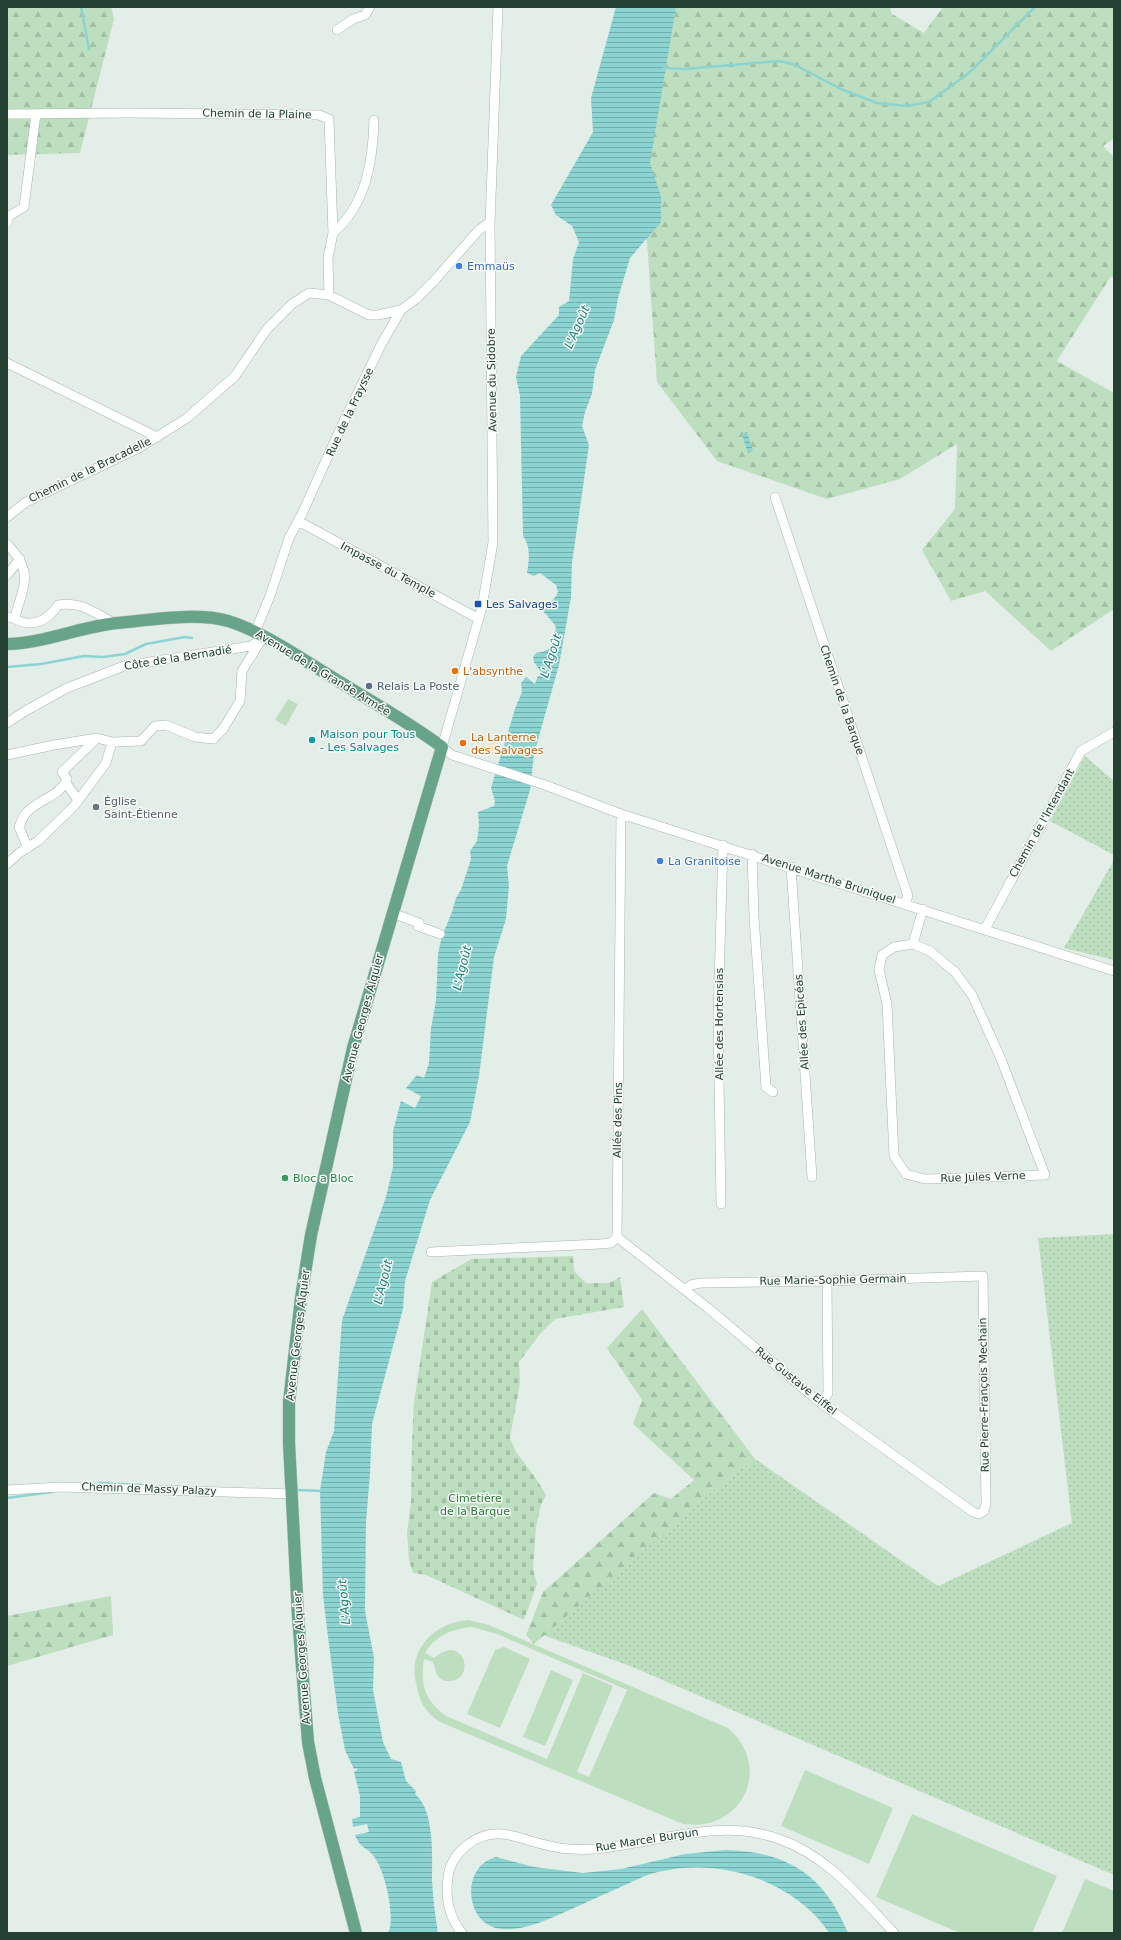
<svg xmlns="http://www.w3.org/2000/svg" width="1121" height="1940" font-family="'DejaVu Sans',sans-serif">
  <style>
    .grass { fill: url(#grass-dots) }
    .forest { fill: url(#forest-firs) }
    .cemetery { fill: url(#cemetery-stones) }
    .garden { fill: #bddfbf; fill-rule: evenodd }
    .water { fill: url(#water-rules) }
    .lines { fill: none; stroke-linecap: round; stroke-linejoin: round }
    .stream { stroke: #8bd4d1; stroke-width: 2.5 }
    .minor-casing { stroke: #a6b6ae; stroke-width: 10 }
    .major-casing { stroke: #c1cac6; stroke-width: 13 }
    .minor { stroke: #fff; stroke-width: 9 }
    .major { stroke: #68a489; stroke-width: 12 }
    .shop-dot { fill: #3f7fe0; stroke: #f5faf6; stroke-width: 1.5 }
    .transit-dot { fill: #1a4fb4; stroke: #f5faf6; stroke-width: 1.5 }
    .food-dot { fill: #e8710a; stroke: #f5faf6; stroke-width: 1.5 }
    .service-dot { fill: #5c6f8a; stroke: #f5faf6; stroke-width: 1.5 }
    .culture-dot { fill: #0f9aa8; stroke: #f5faf6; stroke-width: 1.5 }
    .worship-dot { fill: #6b7280; stroke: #f5faf6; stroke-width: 1.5 }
    .leisure-dot { fill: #2e9e5b; stroke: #f5faf6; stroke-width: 1.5 }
    .labels { text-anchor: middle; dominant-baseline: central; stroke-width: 3; stroke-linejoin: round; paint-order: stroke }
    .street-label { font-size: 11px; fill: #234033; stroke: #f5faf6 }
    .shop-label { font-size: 11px; fill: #366cbe; stroke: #f5faf6; text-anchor: start }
    .transit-label { font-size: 11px; fill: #164399; stroke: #f5faf6; text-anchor: start }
    .food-label { font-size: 11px; fill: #c56008; stroke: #f5faf6; text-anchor: start }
    .service-label { font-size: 11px; fill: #4e5e75; stroke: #f5faf6; text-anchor: start }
    .culture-label { font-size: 11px; fill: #0d838f; stroke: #f5faf6; text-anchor: start }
    .worship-label { font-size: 11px; fill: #5b616d; stroke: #f5faf6; text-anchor: start }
    .leisure-label { font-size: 11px; fill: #27864d; stroke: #f5faf6; text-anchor: start }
    .park-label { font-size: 11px; fill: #2c783b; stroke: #f5faf6 }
    .water-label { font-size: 12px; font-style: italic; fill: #1b7e7c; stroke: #f5faf6 }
  </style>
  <defs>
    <pattern id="grass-dots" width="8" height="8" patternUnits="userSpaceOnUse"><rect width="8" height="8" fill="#bddfbf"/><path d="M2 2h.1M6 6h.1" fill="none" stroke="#a2c0a5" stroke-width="1.8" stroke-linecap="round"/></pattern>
    <pattern id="forest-firs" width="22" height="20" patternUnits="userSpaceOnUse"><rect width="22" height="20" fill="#bddfbf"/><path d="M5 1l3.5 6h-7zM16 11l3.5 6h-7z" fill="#a2c0a5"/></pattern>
    <pattern id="cemetery-stones" width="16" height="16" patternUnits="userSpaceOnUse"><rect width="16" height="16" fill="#bddfbf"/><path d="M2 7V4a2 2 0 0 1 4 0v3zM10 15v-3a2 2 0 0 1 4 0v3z" fill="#a2c0a5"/></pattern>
    <pattern id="water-rules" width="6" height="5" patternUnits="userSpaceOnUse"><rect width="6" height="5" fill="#8bd4d1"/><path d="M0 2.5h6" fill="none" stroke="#71adaa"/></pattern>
  </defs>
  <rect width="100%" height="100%" fill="#e4eee8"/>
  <path class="grass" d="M1085,756L1114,781V855L1050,821Z
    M1114,860V960L1064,948Z
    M1114,1234V1875L630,1666L543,1635L715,1489L755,1459L938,1586L1072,1523L1038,1238Z"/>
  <path class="forest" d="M7,7H111L114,19L80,153L7,155Z
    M676,7H890L892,14L924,33L943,7H1114V138L1103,146L1114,157V278L1111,276L1057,361L1114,393V609L1051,651L985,591L951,601L922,550L955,509L957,444L900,479L827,499L717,461L657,382L643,187Z
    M642,1309L755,1459L715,1489L534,1644L526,1635L543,1592L654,1493L671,1499L694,1480L633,1424L642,1400L607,1348Z
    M111,1596L113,1635L7,1666V1616Z"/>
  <path class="cemetery" d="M573,1256L574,1271L586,1283H609L620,1277L624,1307L555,1319L540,1334L519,1362L520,1383L510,1438L516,1452L535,1477L546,1495L541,1505L536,1527L533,1569L537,1584L524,1620L426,1575L413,1573L409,1560L407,1533L411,1502L412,1442L414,1402L432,1282L471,1259Z"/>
  <path class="garden" d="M288,699L298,704L286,726L275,720Z
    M468,1620L489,1625L728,1728C773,1766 743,1833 683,1824L440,1722C436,1719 431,1716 428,1712C422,1705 419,1697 417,1687C406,1651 433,1623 468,1620ZM472,1627L497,1634L627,1690L589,1777L446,1716C425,1700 420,1685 424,1659L433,1662L437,1675C440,1679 445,1682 450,1681C476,1680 465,1632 434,1658L425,1653C436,1635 452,1629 472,1627Z
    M504,1647L530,1659L500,1728L467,1714L495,1650Z
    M551,1670L573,1680L545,1746L523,1737Z
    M583,1673L613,1686L577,1772L547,1759Z
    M805,1770L893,1808L869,1864L781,1826Z
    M912,1814L1057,1876L1032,1933H960L876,1897Z
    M1085,1879L1114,1891V1933H1062Z"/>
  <path class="water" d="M616,7H676L650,163L661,196V222L630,258L618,298L614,320L595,370L592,394L585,412L582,426L589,445L572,563L571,597L559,665L534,754L530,790L507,866L509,886L506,919L494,957L479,1076L470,1122L430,1200L405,1281L403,1309L372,1424L370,1474L366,1522L365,1611L374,1658L373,1690L383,1742L391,1759L401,1762L406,1781L416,1791L415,1794C435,1811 432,1856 432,1880C433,1898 435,1915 438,1933H388C396,1918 385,1872 375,1858C367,1846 361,1850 355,1835L369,1832L367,1824L353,1827L352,1819L360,1817V1796L354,1772L357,1770V1768L354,1769L345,1750L338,1714L327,1629L323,1595L320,1491L326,1452L334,1431L342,1320L386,1197L393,1167V1131L401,1101L415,1108L421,1096L406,1088L417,1075L424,1078L429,1063L431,1028L436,1001L438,954L442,936L452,912L456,898L461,890L471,859L470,851L477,841L479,826L478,812L494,806L495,801L491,788L515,709L522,692L521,683L526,677L535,684L538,676L542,674L534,662L533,657L536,653C555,651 551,643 556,628L555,625L543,611C548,603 555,600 558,592L556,585L540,573L534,576L527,573C529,560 531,547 523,536L520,396L516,377L521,356L559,315V307L569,301L573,259L579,242L572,226L556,215L551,205L593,132L591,98Z
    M747,432L753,451L748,453L742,434Z
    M726,1850C789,1852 824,1875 848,1933H829C814,1909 789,1892 764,1881C733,1868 696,1864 663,1871C649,1873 636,1880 623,1886C604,1894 585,1903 565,1912C547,1920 523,1931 502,1929C464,1926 460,1866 496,1857L534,1867L583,1873L621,1869L685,1854Z"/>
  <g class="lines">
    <path class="stream" d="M81,7L89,49
      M664,68L685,69L779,61L793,64L841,89L877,103L907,106L929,102L969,73L1035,7
      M7,667L41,664L84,656L103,657L125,654L146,644L185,637L192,638
      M99,1483L142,1485
      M299,1490L322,1491
      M7,1498L52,1492"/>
    <defs>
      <path id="minor" d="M498,7L490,224L493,542L482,607L442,747L452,755L545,785L621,814L1114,971
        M337,30L353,19L365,15L370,7
        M7,114L130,113L319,115L329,119L333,233L328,258L329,295
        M7,223L9,216L24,207L36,114
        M333,233C366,205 373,161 374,120
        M7,363L157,437
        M775,497L908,896L905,903
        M7,517L26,502L139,448L187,418L235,376L267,329L292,304L309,293L329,295L369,315H378L401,310
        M298,521L479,619
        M7,544C34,572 24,584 15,617
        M7,575L20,559
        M7,617C14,617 16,620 22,622C38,626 50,617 58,605C82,601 94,613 114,623
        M255,632L270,596L289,538L302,514L342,425L382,343L401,310L417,298L433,282L478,231L487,224H490
        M7,723L27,710L67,688L124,666L251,646L259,640
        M7,755L54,745L97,738L112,742L141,741L155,726L166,725L195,737L213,739L223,729L240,701L242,671L263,637
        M66,783L78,800
        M28,848L19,827C21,823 23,816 26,813C37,800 61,796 67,779L62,772L97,738
        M752,854L754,917L766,1087L773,1092
        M7,864L19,853L38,841L74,806L106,763L112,742
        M791,867L812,1177
        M392,913L419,923L418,926L440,934
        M985,929L1081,751L1114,732
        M913,944L930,951L955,972L972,995L1001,1059L1045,1175L925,1179L906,1174L894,1156L887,1004L879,970L882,955L894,947Z
        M913,944L923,909
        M721,1204L718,1018L723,845
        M617,1237L708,1308L822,1404L973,1512L979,1514L984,1511L986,1504L983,1276L827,1281L700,1283L691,1285L685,1289
        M431,1252L600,1244L611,1243L617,1237L621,814
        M822,1404L828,1393L827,1281
        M7,1490L61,1487L292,1494
        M462,1933C449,1917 445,1898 448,1877C451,1852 477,1832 502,1834C516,1835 531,1842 546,1845C562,1850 579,1850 597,1849C656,1843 719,1817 779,1839C828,1856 859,1896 894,1933"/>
      <path id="major" d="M7,644C45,643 79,627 117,623C150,620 196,612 228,621C261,631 297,656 327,674C365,698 406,720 442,747L353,1048L311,1235L301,1298L289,1402V1443L298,1616L308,1742L315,1778L356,1933"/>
    </defs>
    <use href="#minor" class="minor-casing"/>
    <use href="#major" class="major-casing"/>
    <use href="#minor" class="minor"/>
    <use href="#major" class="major"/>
  </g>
  <g class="shop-dot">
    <circle cx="459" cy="266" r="4"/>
    <circle cx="660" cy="861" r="4"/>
  </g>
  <rect class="transit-dot" x="474" y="600" width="8" height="8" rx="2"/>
  <g class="food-dot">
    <circle cx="455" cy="671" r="4"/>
    <circle cx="463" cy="743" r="4"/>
  </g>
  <circle class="service-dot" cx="369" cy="686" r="4"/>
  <circle class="culture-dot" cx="312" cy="740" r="4"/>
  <circle class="worship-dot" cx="96" cy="807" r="4"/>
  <circle class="leisure-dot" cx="285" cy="1178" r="4"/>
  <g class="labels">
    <g class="street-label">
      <text transform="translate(257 114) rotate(1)">Chemin de la Plaine</text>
      <text transform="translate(492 380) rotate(-91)">Avenue du Sidobre</text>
      <text transform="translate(350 412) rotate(-65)">Rue de la Fraysse</text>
      <text transform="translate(90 470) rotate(-26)">Chemin de la Bracadelle</text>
      <text transform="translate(388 570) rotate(28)">Impasse du Temple</text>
      <text transform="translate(178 658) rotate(-9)">Côte de la Bernadié</text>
      <text transform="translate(323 673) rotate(31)">Avenue de la Grande Armée</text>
      <text transform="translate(842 700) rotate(71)">Chemin de la Barque</text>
      <text transform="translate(1042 823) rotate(-61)">Chemin de l'Intendant</text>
      <text transform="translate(829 879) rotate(18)">Avenue Marthe Bruniquel</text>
      <text transform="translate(363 1018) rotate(-75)">Avenue Georges Alquier</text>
      <text transform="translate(802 1022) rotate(-94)">Allée des Epicéas</text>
      <text transform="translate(719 1024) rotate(-90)">Allée des Hortensias</text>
      <text transform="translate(618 1120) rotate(-89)">Allée des Pins</text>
      <text transform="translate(983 1177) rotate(-2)">Rue Jules Verne</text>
      <text transform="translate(833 1280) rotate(-1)">Rue Marie-Sophie Germain</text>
      <text transform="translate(298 1335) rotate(-83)">Avenue Georges Alquier</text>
      <text transform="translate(796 1381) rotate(39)">Rue Gustave Eiffel</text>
      <text transform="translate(984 1395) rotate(-91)">Rue Pierre-François Mechain</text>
      <text transform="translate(149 1489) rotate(2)">Chemin de Massy Palazy</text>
      <text transform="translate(302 1658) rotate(-94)">Avenue Georges Alquier</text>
      <text transform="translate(647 1840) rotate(-9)">Rue Marcel Burgun</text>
    </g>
    <g class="shop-label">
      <text x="467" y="266">Emmaüs</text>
      <text x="668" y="861">La Granitoise</text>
    </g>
    <g class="transit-label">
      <text x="486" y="604">Les Salvages</text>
    </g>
    <g class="food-label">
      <text x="463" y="671">L'absynthe</text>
      <text x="471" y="737">La Lanterne<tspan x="471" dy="13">des Salvages</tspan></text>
    </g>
    <g class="service-label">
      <text x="377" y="686">Relais La Poste</text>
    </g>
    <g class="culture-label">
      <text x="320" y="734">Maison pour Tous<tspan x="320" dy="13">- Les Salvages</tspan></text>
    </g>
    <g class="worship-label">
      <text x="104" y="801">Église<tspan x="104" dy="13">Saint-Étienne</tspan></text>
    </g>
    <g class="leisure-label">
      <text x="293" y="1178">Bloc a Bloc</text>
    </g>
    <g class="park-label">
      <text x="475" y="1498">Cimetière<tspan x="475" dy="13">de la Barque</tspan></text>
    </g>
    <g class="water-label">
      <text transform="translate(577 327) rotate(-66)">L'Agoût</text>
      <text transform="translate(551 656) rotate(-72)">L'Agoût</text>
      <text transform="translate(462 968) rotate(-76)">L'Agoût</text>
      <text transform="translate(383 1282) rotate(-76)">L'Agoût</text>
      <text transform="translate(344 1602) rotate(-95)">L'Agoût</text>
    </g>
  </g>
  <rect width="1121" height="1940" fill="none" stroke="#234033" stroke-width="16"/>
</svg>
